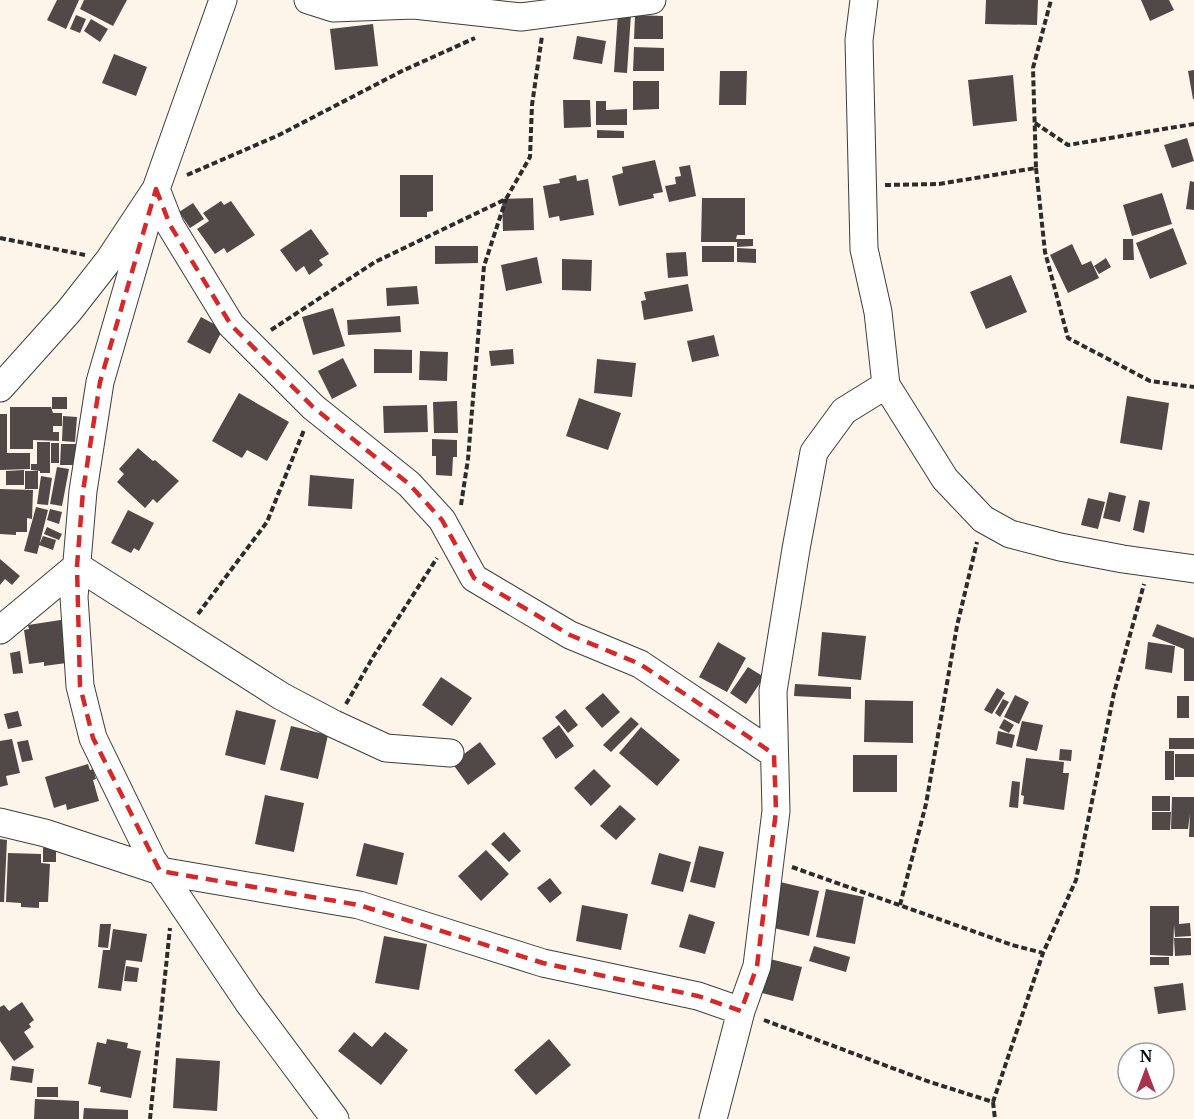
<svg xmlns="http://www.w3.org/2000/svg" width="1194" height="1119" font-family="'Noto Serif',serif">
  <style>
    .building { fill: #514947 }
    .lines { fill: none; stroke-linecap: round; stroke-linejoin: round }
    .street-casing { stroke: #3d3d3d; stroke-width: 29 }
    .path { stroke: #2c2c2c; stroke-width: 4; stroke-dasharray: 6 3; stroke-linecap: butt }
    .street { stroke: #fff; stroke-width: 27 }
    .marked { fill: none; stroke: #d62828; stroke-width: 4.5; stroke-dasharray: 12 8; stroke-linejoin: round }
  </style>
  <rect width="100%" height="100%" fill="#fdf5e9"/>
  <path class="building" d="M57,0H79L66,29L47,20Z
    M84,0H127L113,26L80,9Z
    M986,0H1038L1037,25L985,24Z
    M1141,0H1169L1174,10L1150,21Z
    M618,13L631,14L627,73L614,72Z
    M76,15L86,19L80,33L70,29Z
    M635,15L663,16V39H634Z
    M91,19L108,29L100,42L84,31Z
    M373,24L378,66L335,70L330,29Z
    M577,36L606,41L602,64L573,59Z
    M634,47L664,48V71H633Z
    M114,54L147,67L136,96L102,83Z
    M1194,70V99H1193L1188,71Z
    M720,71H747L746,105H719Z
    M1013,75L1017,121L973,126L968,80Z
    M633,81H659V109L633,110Z
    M563,100H590L591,127L564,128Z
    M596,101H606V110L627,109V125H596Z
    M597,130L624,131V138H597Z
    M1187,138L1194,161L1172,168L1164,145Z
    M655,160L663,192L653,194L654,198L619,206L612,176L623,173L622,167Z
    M690,165L696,196L669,202L665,186L676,184L675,177L681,176L679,167Z
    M400,175H433V211L427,212V217H400Z
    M576,175L577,181L588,179L594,215L560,221L559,216L549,218L543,186L560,183L559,179Z
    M1190,181L1194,182V210L1186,209Z
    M1162,193L1172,224L1132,236L1123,205Z
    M533,198L534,230L503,231L502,199Z
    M702,198H745V235H737L736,239H753V246L737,247V242H701Z
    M221,201L224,205L231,201L255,235L227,253L224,248L215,254L197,229L209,221L203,213Z
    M193,203L204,219L190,228L179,212Z
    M1173,228L1187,264L1150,279L1136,243Z
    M311,229L329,254L319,260L323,265L309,275L304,266L296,272L280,250Z
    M1123,239H1133L1134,260H1123Z
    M1072,244L1082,265L1091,261L1099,278L1068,293L1050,255Z
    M435,246H478V263L435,264Z
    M702,246H734V262H702Z
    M737,248L756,249V263L737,262Z
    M686,252L688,276L668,278L666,253Z
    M537,257L542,283L506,291L501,265Z
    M1106,258L1111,267L1099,274L1094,266Z
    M562,259L592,260L591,291L562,290Z
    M1011,275L1027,312L986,329L970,292Z
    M688,284L693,311L644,320L641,301L646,300L644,292Z
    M417,286L419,304L387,306L386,288Z
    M333,308L345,346L313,355L302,317Z
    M400,316L401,332L348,335L347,320Z
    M201,317L223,329L210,354L187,342Z
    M714,335L719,356L692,362L687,341Z
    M374,349L412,350V373H374Z
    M513,349L514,364L491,366L489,351Z
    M420,351L448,352L447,381L419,380Z
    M343,358L357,386L332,399L318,371Z
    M597,359L636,363L632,397L594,393Z
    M239,393L289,422L267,461L247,450L242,458L212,441Z
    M1127,396L1169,403L1162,450L1120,443Z
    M52,397H67V409H52Z
    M579,398L621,413L608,450L566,436Z
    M457,401L458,433H434L433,402Z
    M427,405L428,432L384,433L383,406Z
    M10,407H51L53,413H62V426H53V432H59V441L33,440V449H10Z
    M0,414H7V453H30V469L0,470Z
    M63,416L77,417L75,442L62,441Z
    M432,439L457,440V457H453L452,476L436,475V456H432Z
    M37,442H50V473H40V471L31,470V464H37Z
    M51,443H59V463H51Z
    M61,444H76L75,465H60Z
    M138,448L153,461L155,460L179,481L157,503L153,499L145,508L117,482L124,474L119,469Z
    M57,467L69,469L62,506L50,504Z
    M24,470V485H6V471Z
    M25,471H38V489H25Z
    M310,475L354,479L352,509L308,506Z
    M41,476L52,478L48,505L37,504Z
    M0,489L33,490L32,519L27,518V532H16V535L0,534Z
    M1109,492L1126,496L1120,522L1103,518Z
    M1088,498L1105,502L1098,529L1081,525Z
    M1139,500L1150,502L1144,533L1133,530Z
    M36,507L48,510L37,554L24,551Z
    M50,509L62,512L59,524L47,520Z
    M128,510L154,523L139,551L134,548L131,553L111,543Z
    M47,527L62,534L59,540L44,534Z
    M43,536L56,540L53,550L39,545Z
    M0,559L20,576L12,585L5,579L0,585Z
    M67,619L74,662L44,666V662L29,664L24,630L29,629L28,625Z
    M1157,624L1194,638V681H1184V649L1152,636Z
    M822,632L866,636L861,680L818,676Z
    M718,642L746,658L727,692L699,677Z
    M1148,642L1175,646L1172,673L1145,669Z
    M20,651L23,673L13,674L10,653Z
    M748,667L764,677L746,704L730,693Z
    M441,677L472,698L452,726L422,705Z
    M795,684L851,687V699L794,696Z
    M997,688L1005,693L992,714L984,710Z
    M603,693L620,712L602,728L585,708Z
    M1015,695L1029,702L1019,724L1004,717Z
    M1177,696H1189V718H1177Z
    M1003,699L1009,702L1000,717L995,713Z
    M865,700L913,701V743L864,742Z
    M565,709L578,725L568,733L555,717Z
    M236,710L276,720L265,765L225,755Z
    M18,711L22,726L8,729L4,714Z
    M631,717L639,724L611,752L603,745Z
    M1004,719L1014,725L1009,733L999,728Z
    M1022,721L1043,725L1037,751L1016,746Z
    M559,725L574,746L556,759L542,738Z
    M291,726L328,735L318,779L280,770Z
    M641,727L680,760L657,786L619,753Z
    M998,731L1015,735L1012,748L996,744Z
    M1169,738H1194V749H1169Z
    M12,739L20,773L6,776L8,785L0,787V741Z
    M28,740L33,760L22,762L17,742Z
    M480,742L496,764L468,785L452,763Z
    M1060,749L1072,750L1071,761L1059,760Z
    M1165,751H1174V780H1165Z
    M1175,754H1194V777H1175Z
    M853,755H897V792H853Z
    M1026,758L1064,762L1063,773H1069L1064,810L1023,804L1024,796L1021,795Z
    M88,764L90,770L93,769L96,779L93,780L99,801L67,810L66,804L54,808L45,777Z
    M594,769L611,786L591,806L574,788Z
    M1012,781L1020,782L1018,808L1009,807Z
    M265,795L304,803L294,852L255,844Z
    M1152,796H1170V811H1152Z
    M1172,797H1194V837H1189L1190,814L1188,829H1171Z
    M620,805L636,819L616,840L600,826Z
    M1152,812H1171L1170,830H1152Z
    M504,832L521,851L509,862L491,844Z
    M0,839L7,840L4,902H0Z
    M364,843L404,853L397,885L356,876Z
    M699,846L724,852L715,888L690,882Z
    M43,848H56V862H43Z
    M486,850L509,874L481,901L458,876Z
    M8,853L41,854V863L50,864L48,902H39V908L21,907V903L6,902Z
    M659,853L691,862L683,892L651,884Z
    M550,878L562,893L550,903L537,888Z
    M780,882L819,891L809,936L769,927Z
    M826,889L864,897L855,944L816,937Z
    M582,905L628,914L621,950L576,941Z
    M1150,906H1179V924L1190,923L1191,936L1175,937L1174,925L1173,956L1150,955Z
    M689,914L715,922L705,954L679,947Z
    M100,924H111L108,948L98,947Z
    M113,929L147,934L142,962L126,960L121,991L98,988L103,950H110Z
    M384,936L427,944L419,990L375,983Z
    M1174,938H1191V955L1175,956Z
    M814,946L850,957L846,972L809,961Z
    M762,957L802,967L793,1001L754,991Z
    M1150,957H1169V965H1150Z
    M126,966L139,968L137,982L124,981Z
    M1183,983L1186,1010L1158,1014L1154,987Z
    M22,1002L34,1020L29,1024L31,1027L24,1032L34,1047L14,1061L0,1041V1007L4,1005L9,1011Z
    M354,1032L372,1047L385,1032L408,1050L381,1085L338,1051Z
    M107,1039L128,1043L127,1048L141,1051L131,1098L100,1092L101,1087L88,1084L97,1042L106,1044Z
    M549,1039L571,1065L536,1095L514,1070Z
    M176,1058L220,1061L217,1111L173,1108Z
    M12,1066L34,1069L32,1083L10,1080Z
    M37,1087H58V1097H37Z
    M35,1099L79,1101V1119H34Z
    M84,1108L128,1110V1119H83Z"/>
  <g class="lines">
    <defs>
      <path id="street" d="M308,0L333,8L414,5L521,17L652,0
        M864,0L859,40L864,249L878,312L886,385L945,479L983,519L1010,534L1060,547L1123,559L1194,569
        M156,189L100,382L83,491L74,597L80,686L93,738L152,859L248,1002L335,1119
        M156,189L170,225L231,325L313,407L409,484L442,520L474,578L570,635L640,664L774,754
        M0,388L69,311L109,260L156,189L223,0
        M0,630L77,566L281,696L334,724L386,748L450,753
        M0,822L45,833L160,871L359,905L543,963L698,996L741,1011
        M713,1119L741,1011L757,966L776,811L773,691L796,549L814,452L844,411L886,385"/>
    </defs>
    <use href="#street" class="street-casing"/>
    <path class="path" d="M1035,123L1068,145L1194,124
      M1036,168L1045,252L1068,338L1150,381L1194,387
      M187,175L279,135L402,71L475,38
      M885,185L939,184L1036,168L1033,68L1051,0
      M0,238L85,255
      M271,330L375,262L506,199L530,157L532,105L542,36
      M461,505L468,459L484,266L506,199
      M198,614L267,522L304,430
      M346,704L373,657L437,558
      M792,867L1012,945L1043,953L1076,880L1114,693L1144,584
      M900,905L926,804L957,626L977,542
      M764,1020L927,1081L993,1102L1043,953
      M993,1102L995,1119
      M150,1119L170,928"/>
    <use href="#street" class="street"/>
  </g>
  <path class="marked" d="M156,189L170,225L231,325L313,407L409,484L442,520L474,578L570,635L640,664L774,754L776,811L757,966L741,1011L698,996L543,963L359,905L160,871L93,738L80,686L77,566L83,491L100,382Z"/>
  <g transform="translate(1146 1071)"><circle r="28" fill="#ffffff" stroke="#9d9d9d" stroke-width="1.5"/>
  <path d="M0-4.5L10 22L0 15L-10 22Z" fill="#aa3150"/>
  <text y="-9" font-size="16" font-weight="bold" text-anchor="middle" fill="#0a0a0a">N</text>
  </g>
</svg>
